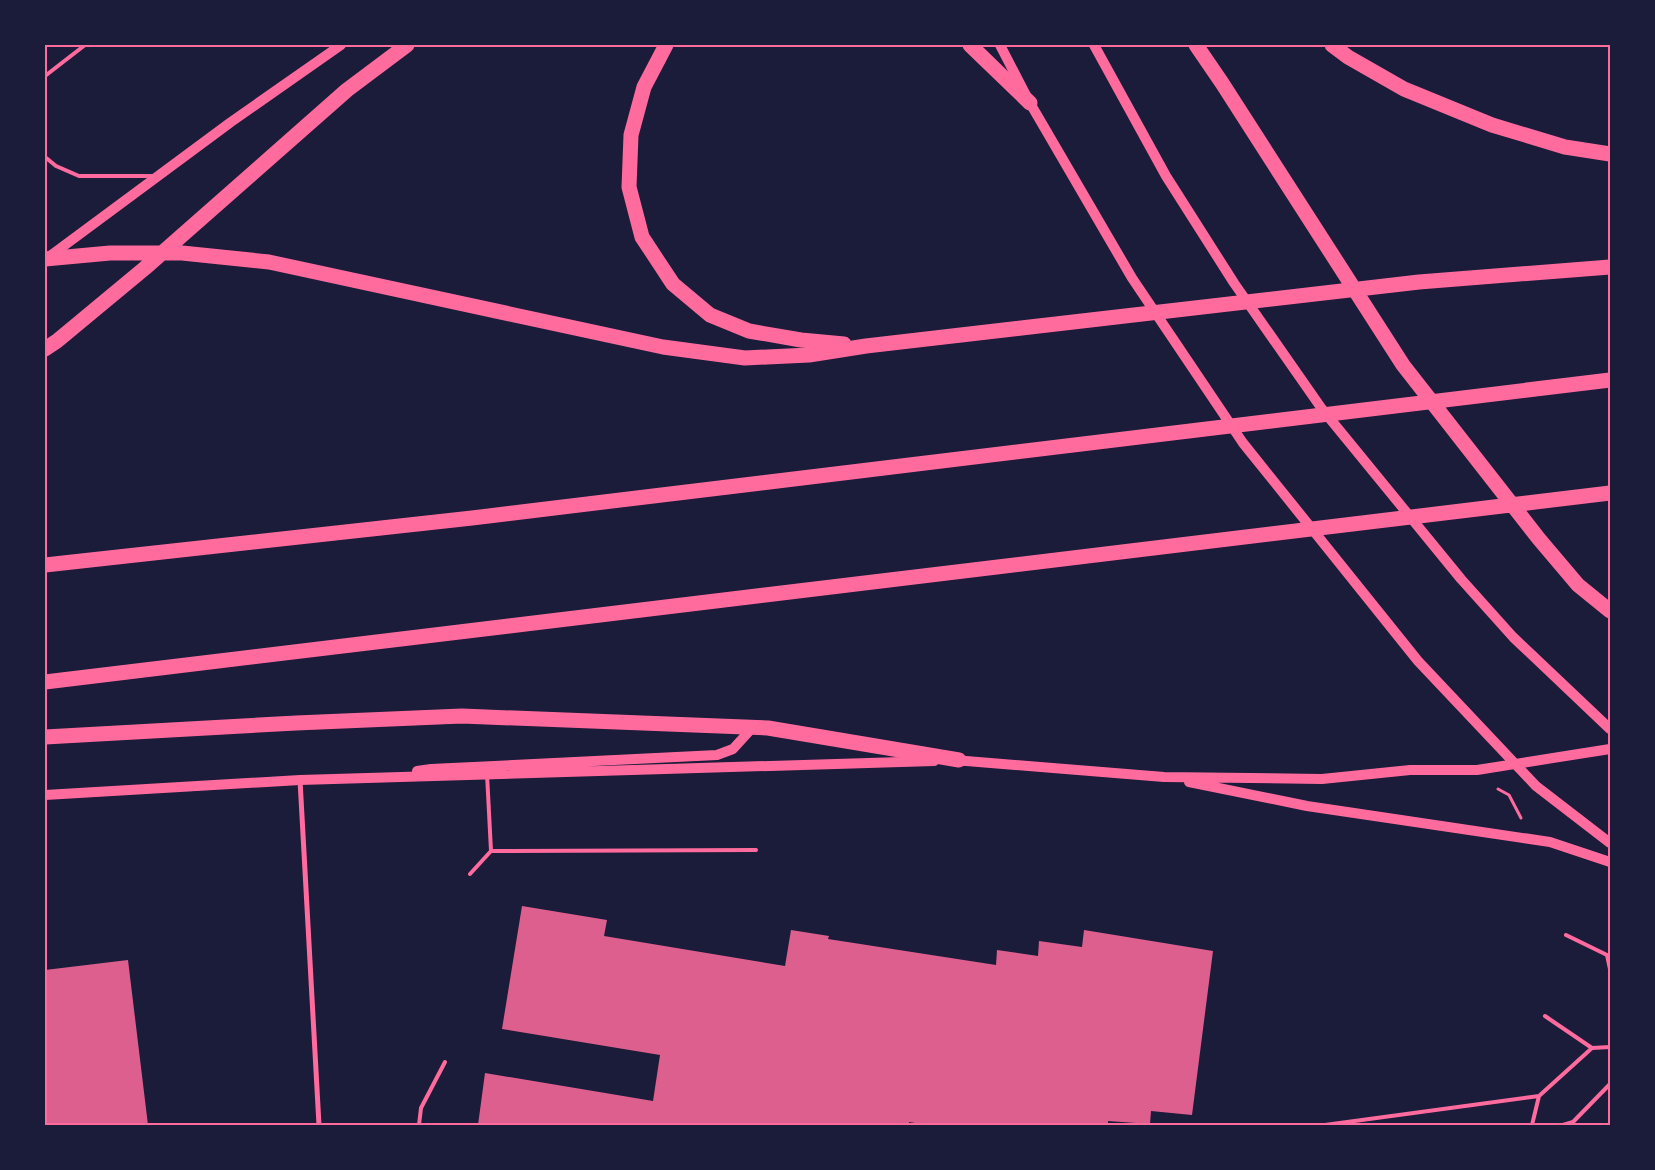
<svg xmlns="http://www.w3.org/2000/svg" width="1655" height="1170" font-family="'Times New Roman',serif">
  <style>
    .building { fill: #dd5f8e }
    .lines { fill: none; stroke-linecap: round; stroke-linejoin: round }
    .path { stroke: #ff6b9d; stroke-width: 3 }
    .service { stroke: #ff6b9d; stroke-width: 4 }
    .minor { stroke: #ff6b9d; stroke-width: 5 }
    .secondary { stroke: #ff6b9d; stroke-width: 10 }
    .motorway { stroke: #ff6b9d; stroke-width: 15 }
    .neatline { fill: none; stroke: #ff6b9d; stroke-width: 2 }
  </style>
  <rect width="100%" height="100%" fill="#1b1b3a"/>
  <path class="building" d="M522,906L607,920L604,936L785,966L791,930L829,936L828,939L996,965L997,950L1038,956L1039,941L1082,947L1084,930L1213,951L1192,1115L1151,1111L1150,1124L1108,1121V1125H927L909,1122V1125H478L485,1073L653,1101L660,1055L502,1029Z
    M128,960L148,1125H45V970Z"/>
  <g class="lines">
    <path class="path" d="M1498,789L1509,795L1521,818"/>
    <path class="service" d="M45,76L85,45
      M45,157L56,166L79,176H153
      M491,851L756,850
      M470,874L491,851L487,774
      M1566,935L1607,955L1610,969
      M1545,1016L1592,1048
      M419,1125L421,1108L445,1062
      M1325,1125L1539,1096
      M1532,1125L1539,1096L1592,1048L1610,1047
      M1563,1125L1573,1122L1610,1084"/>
    <path class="minor" d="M300,780L319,1125"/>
    <path class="secondary" d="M1000,45L1030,103L1132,278L1243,443L1418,661L1536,786L1610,843
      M1094,45L1166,176L1234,283L1322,409L1461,579L1513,637L1610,729
      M46,259L231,122L341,45
      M954,760L1164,777L1322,779L1410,770H1477L1610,749
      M417,771L431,769L717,755L733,749L753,727
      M1189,782L1307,806L1550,842L1610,862
      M45,795L300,780L934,761"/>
    <path class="motorway" d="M666,45L644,87L631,135L629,187L642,237L673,284L710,315L749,331L801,340L844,344
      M970,45L1030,103
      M1196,45L1222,83L1403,365L1539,539L1578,585L1610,611
      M1332,45L1348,57L1404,89L1492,125L1565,147L1610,154
      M45,259L110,253H182L269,262L663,347L745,358L809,355L866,346L1419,282L1610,267
      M45,349L57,341L145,268L347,90L407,45
      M45,565L472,518L1610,380
      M45,682L1610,493
      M45,737L296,723L462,716L768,728L959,760"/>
  </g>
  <rect width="1655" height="1170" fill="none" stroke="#1b1b3a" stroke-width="92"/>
  <rect x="46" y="46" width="1563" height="1078" class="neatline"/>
</svg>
